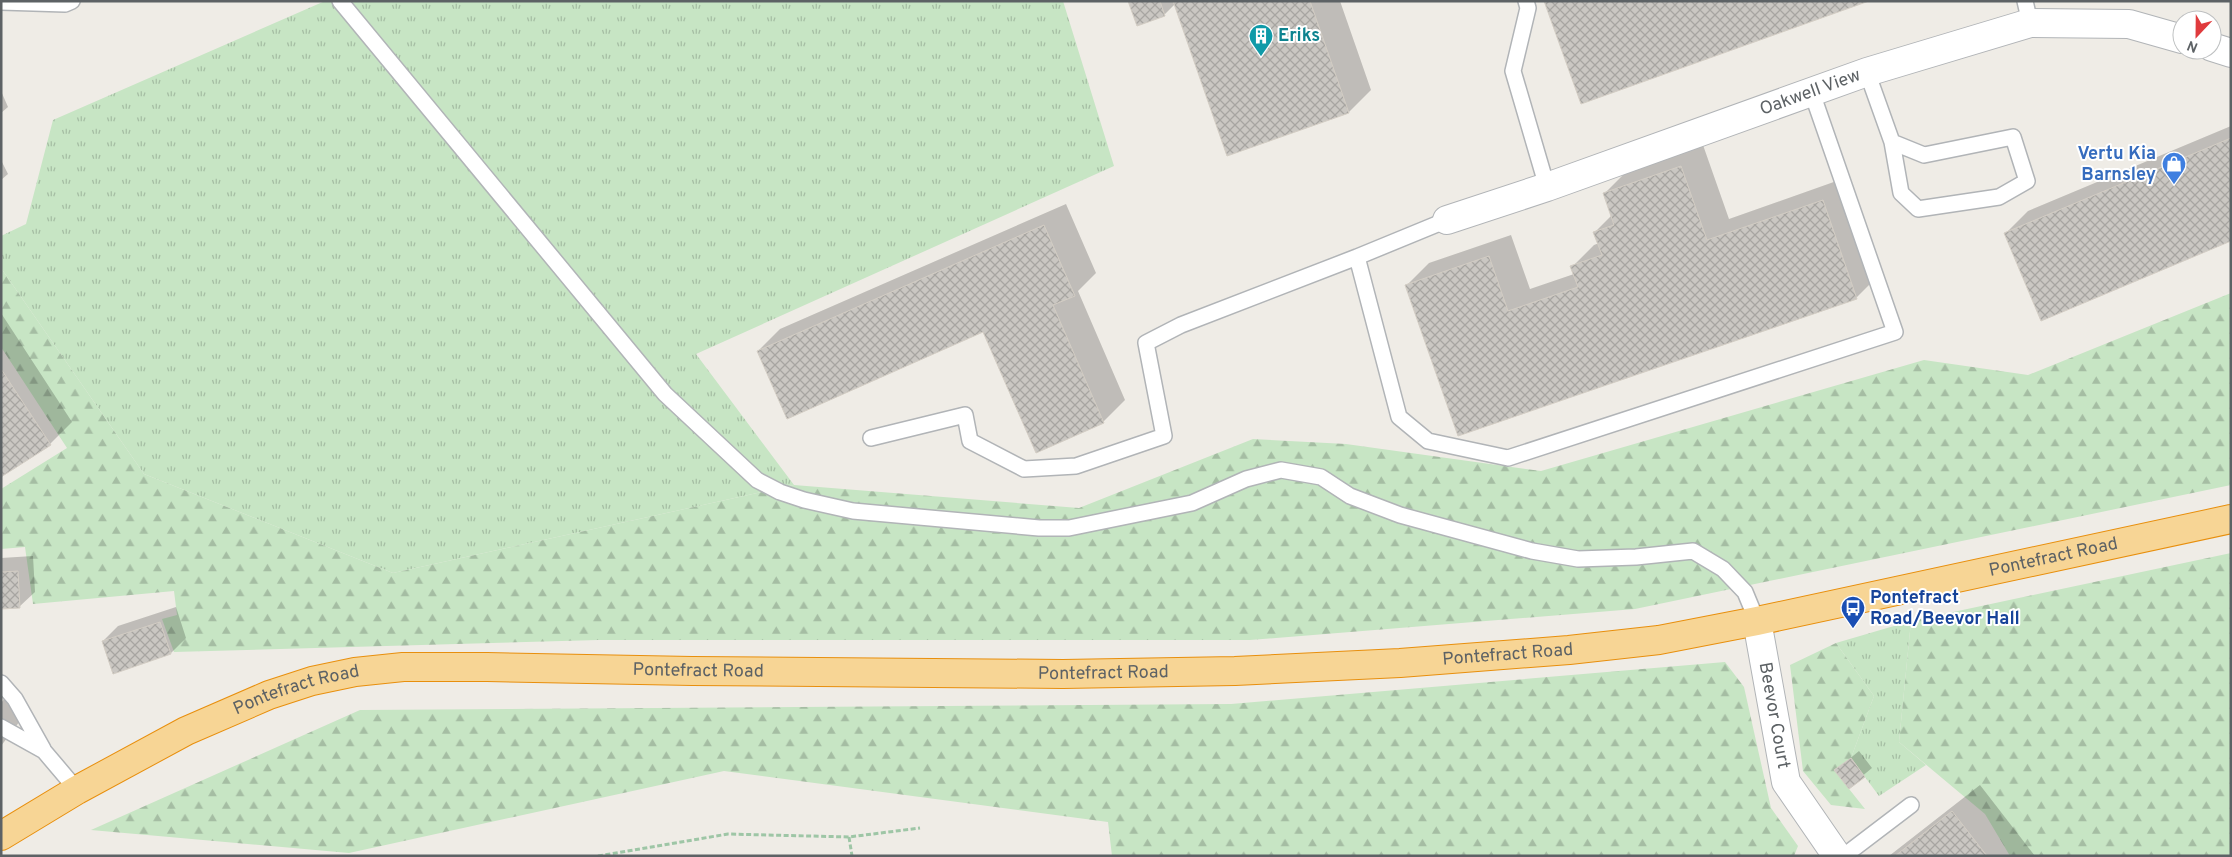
<svg xmlns="http://www.w3.org/2000/svg" width="2232" height="857" font-family="Overpass,sans-serif">
  <style>
    .grass { fill: url(#grass-tufts) }
    .forest { fill: url(#forest-firs) }
    .shadow { fill: #0003 }
    .building { fill: url(#building-cross-hatch); stroke: #d3cdc4 }
    .lines { fill: none; stroke-linecap: round; stroke-linejoin: round }
    .lane-casing { stroke: #b1b4b7; stroke-width: 18 }
    .street-casing { stroke: #b1b4b7; stroke-width: 30 }
    .highway-casing { stroke: #e88f0d; stroke-width: 30 }
    .path { stroke: #9ec6a6; stroke-width: 3; stroke-dasharray: 5 2.5; stroke-linecap: butt }
    .lane { stroke: #fff; stroke-width: 15 }
    .street { stroke: #fff; stroke-width: 28 }
    .highway { stroke: #f7d595; stroke-width: 28 }
    .labels { text-anchor: middle; dominant-baseline: central; stroke-width: 4; stroke-linejoin: round; paint-order: stroke }
    .culture-label { font-size: 18px; font-weight: bold; fill: #0d838f; stroke: #fff; text-anchor: start }
    .street-label { font-size: 18px; fill: #5d6265; stroke: #fff }
    .shop-label { font-size: 18px; font-weight: bold; fill: #366cbe; stroke: #fff; text-anchor: end }
    .transit-label { font-size: 18px; font-weight: bold; fill: #164399; stroke: #fff; text-anchor: start }
  </style>
  <defs>
    <pattern id="grass-tufts" width="24" height="20" patternUnits="userSpaceOnUse" patternTransform="scale(1.25)"><rect width="24" height="20" fill="#c7e5c4"/><path d="M3 7l-1-3M5 7V3M7 7l1-3M15 17l-1-3M17 17v-4M19 17l1-3" fill="none" stroke="#a5bda3"/></pattern>
    <pattern id="forest-firs" width="22" height="20" patternUnits="userSpaceOnUse" patternTransform="scale(1.25)"><rect width="22" height="20" fill="#c7e5c4"/><path d="M5 1l3.5 6h-7zM16 11l3.5 6h-7z" fill="#a5bda3"/></pattern>
    <pattern id="building-cross-hatch" width="8" height="8" patternUnits="userSpaceOnUse" patternTransform="scale(1.25)"><rect width="8" height="8" fill="#cac7c2"/><path d="M0 0l8 8M0 8l8-8" fill="none" stroke="#a7a5a1"/></pattern>
  </defs>
  <rect width="100%" height="100%" fill="#efece6"/>
  <path class="grass" d="M325,1H1063L1114,166L696,354L794,485L393,573L144,474L1,268V236L26,224L53,120Z
    M1911,621L1899,742L1926,765L1879,796L1851,758L1874,696L1836,643Z"/>
  <path class="forest" d="M1,268L144,474L393,573L794,485L1079,508L1253,439L1346,444L1541,471L1924,360L2028,375L2231,293V485L1635,609L1250,640H598L174,652L162,619L177,615L174,591L33,604L25,547L1,549V489L67,448L1,347Z
    M2231,553V856H2010L1985,814L1899,742L1911,621Z
    M1836,643L1874,696L1851,758L1834,770L1865,809L1831,805L1803,771L1790,665Z
    M1725,662L1744,687L1771,808L1798,846L1794,856H1112L1108,822L724,771L349,853L91,830L360,710L1231,704Z"/>
  <path class="shadow" d="M1130,1H1340L1371,90L1349,112L1227,154L1175,4L1164,15Z
    M1,91L8,107L1,113Z
    M2231,126V240L2006,233L2028,211Z
    M1703,145L1729,219L1845,178L1878,276L1856,298L1458,434L1407,285L1429,263L1511,235L1530,289L1574,274L1572,267L1594,245L1599,243L1595,232L1612,215L1605,193L1627,171Z
    M1,160L8,174L1,180Z
    M1066,204L1096,273L1078,291L1125,400L1103,422L984,331L758,351L780,329Z
    M1,313L72,422L50,444L1,475Z
    M33,556L35,592L19,607L1,608V558Z
    M176,607L186,638L171,653L103,641L118,626Z
    M5,698L26,713L1,746V703Z
    M1859,751L1872,768L1849,787L1836,770Z
    M1980,785L2035,856H1889Z"/>
  <path class="building" d="M1128,1H1160L1165,16L1137,26Z
    M1173,1H1310L1349,113L1227,156Z
    M1544,1H1869L1581,104Z
    M2231,138V241L2041,321L2004,233Z
    M1681,166L1707,240L1823,200L1857,299L1458,436L1405,285L1489,256L1508,311L1578,287L1570,266L1602,255L1593,232L1614,225L1603,193Z
    M1044,225L1075,296L1053,305L1104,423L1036,453L983,332L787,419L757,351Z
    M1,369L51,445L1,477Z
    M18,571L20,608L1,609V572Z
    M160,622L171,654L113,674L102,641Z
    M1851,758L1865,777L1849,789L1834,770Z
    M1952,811L1987,856H1895Z"/>
  <g class="lines">
    <defs>
      <path id="lane" d="M340,1L665,394L757,480L780,492L804,500L853,511L1039,528H1069L1192,503L1246,479L1281,470L1321,477L1350,496L1400,515L1532,551L1578,559L1636,557L1693,551L1723,569L1745,592L1757,621
        M1526,1L1528,8L1513,71L1547,187
        M2025,1L2030,23
        M1,2L65,4L72,1
        M1867,72L1892,142L1901,193L1918,209L1999,197L2027,181L2013,137L1924,155L1892,142
        M1447,220L1357,257L1399,417L1428,441L1508,458L1895,332L1812,93
        M871,438L965,415L970,441L1024,469L1076,466L1164,436L1146,343L1181,325L1357,257
        M1,683L15,699L43,749
        M1,727L44,751L77,790
        M1844,856L1911,805"/>
      <g id="street">
        <path d="M2212,47L2231,53"/>
        <path id="s1" d="M1447,220L1547,187L1867,72L2030,23L2129,24L2182,39"/>
        <path id="s2" d="M1757,621L1786,782L1837,856"/>
      </g>
      <g id="highway">
        <path id="s3" d="M1,836L77,790L186,731L269,695L312,681L355,672L403,667H487L692,671L1063,674L1235,671L1400,663L1569,650L1659,640L1757,621L2231,519"/>
      </g>
    </defs>
    <use href="#lane" class="lane-casing"/>
    <use href="#street" class="street-casing"/>
    <use href="#highway" class="highway-casing"/>
    <path class="path" d="M849,837L852,856
      M598,856L728,834L849,837L920,828"/>
    <use href="#lane" class="lane"/>
    <use href="#street" class="street"/>
    <use href="#highway" class="highway"/>
  </g>
  <defs>
    <symbol id="building-pin" viewBox="-11 -11 22 30"><path d="M0 17L-7.5 6A9.5 9.5 0 1 1 7.5 6Z" fill="#0f9aa8" stroke="#fff"/><path d="M-4-6H4V6H1V3H-1V6H-4ZM-2.5-4.3h1.7v1.8h-1.7ZM.8-4.3h1.7v1.8H.8ZM-2.5-1h1.7V.8h-1.7ZM.8-1h1.7V.8H.8Z" fill="#fff"/></symbol>
    <symbol id="shop-pin" viewBox="-11 -11 22 30"><path d="M0 17L-7.5 6A9.5 9.5 0 1 1 7.5 6Z" fill="#3f7fe0" stroke="#fff"/><path d="M-5-2.5h2.3a2.7 3.5 0 0 1 5.4 0H5L5.5 6h-11ZM-1.5-2.5h3a1.5 2.3 0 0 0-3 0Z" fill="#fff"/></symbol>
    <symbol id="bus-pin" viewBox="-11 -11 22 30"><path d="M0 17L-7.5 6A9.5 9.5 0 1 1 7.5 6Z" fill="#1a4fb4" stroke="#fff"/><path d="M-5-6H5V4H4V6H2V4H-2V6H-4V4H-5ZM-3.5-4V0h7V-4ZM-3.5 1.2v1.5H-2V1.2ZM2 1.2v1.5H3.5V1.2Z" fill="#fff"/></symbol>
  </defs>
  <g fill-rule="evenodd">
    <use href="#building-pin" x="1247" y="22" width="28" height="38"/>
    <use href="#shop-pin" x="2160" y="150" width="28" height="38"/>
    <use href="#bus-pin" x="1839" y="594" width="28" height="38"/>
  </g>
  <g class="labels">
    <g class="culture-label">
      <text x="1278" y="36">Eriks</text>
    </g>
    <g class="street-label">
      <text stroke="none"><textPath href="#s1" startOffset="385">Oakwell View</textPath></text>
      <text stroke="none"><textPath href="#s3" startOffset="2101">Pontefract Road</textPath></text>
      <text stroke="none"><textPath href="#s3" startOffset="1546">Pontefract Road</textPath></text>
      <text stroke="none"><textPath href="#s3" startOffset="736">Pontefract Road</textPath></text>
      <text stroke="none"><textPath href="#s3" startOffset="1141">Pontefract Road</textPath></text>
      <text stroke="none"><textPath href="#s3" startOffset="331">Pontefract Road</textPath></text>
      <text stroke="none"><textPath href="#s2" startOffset="96">Beevor Court</textPath></text>
    </g>
    <g class="shop-label">
      <text x="2156" y="154">Vertu Kia<tspan x="2156" dy="21">Barnsley</tspan></text>
    </g>
    <g class="transit-label">
      <text x="1870" y="598">Pontefract<tspan x="1870" dy="21">Road/Beevor Hall</tspan></text>
    </g>
  </g>
  <rect width="2232" height="857" fill="none" stroke="#5d6265" stroke-width="5"/>
  <g transform="translate(2197 35) rotate(202)"><circle r="24" fill="#ffffff" stroke="#bec0c1"/>
  <path d="M0-4L9 19L0 12L-9 19Z" fill="#e03b3d"/>
  <text y="-8" font-size="14" font-weight="bold" text-anchor="middle" fill="#5d6265">N</text>
  </g>
</svg>
